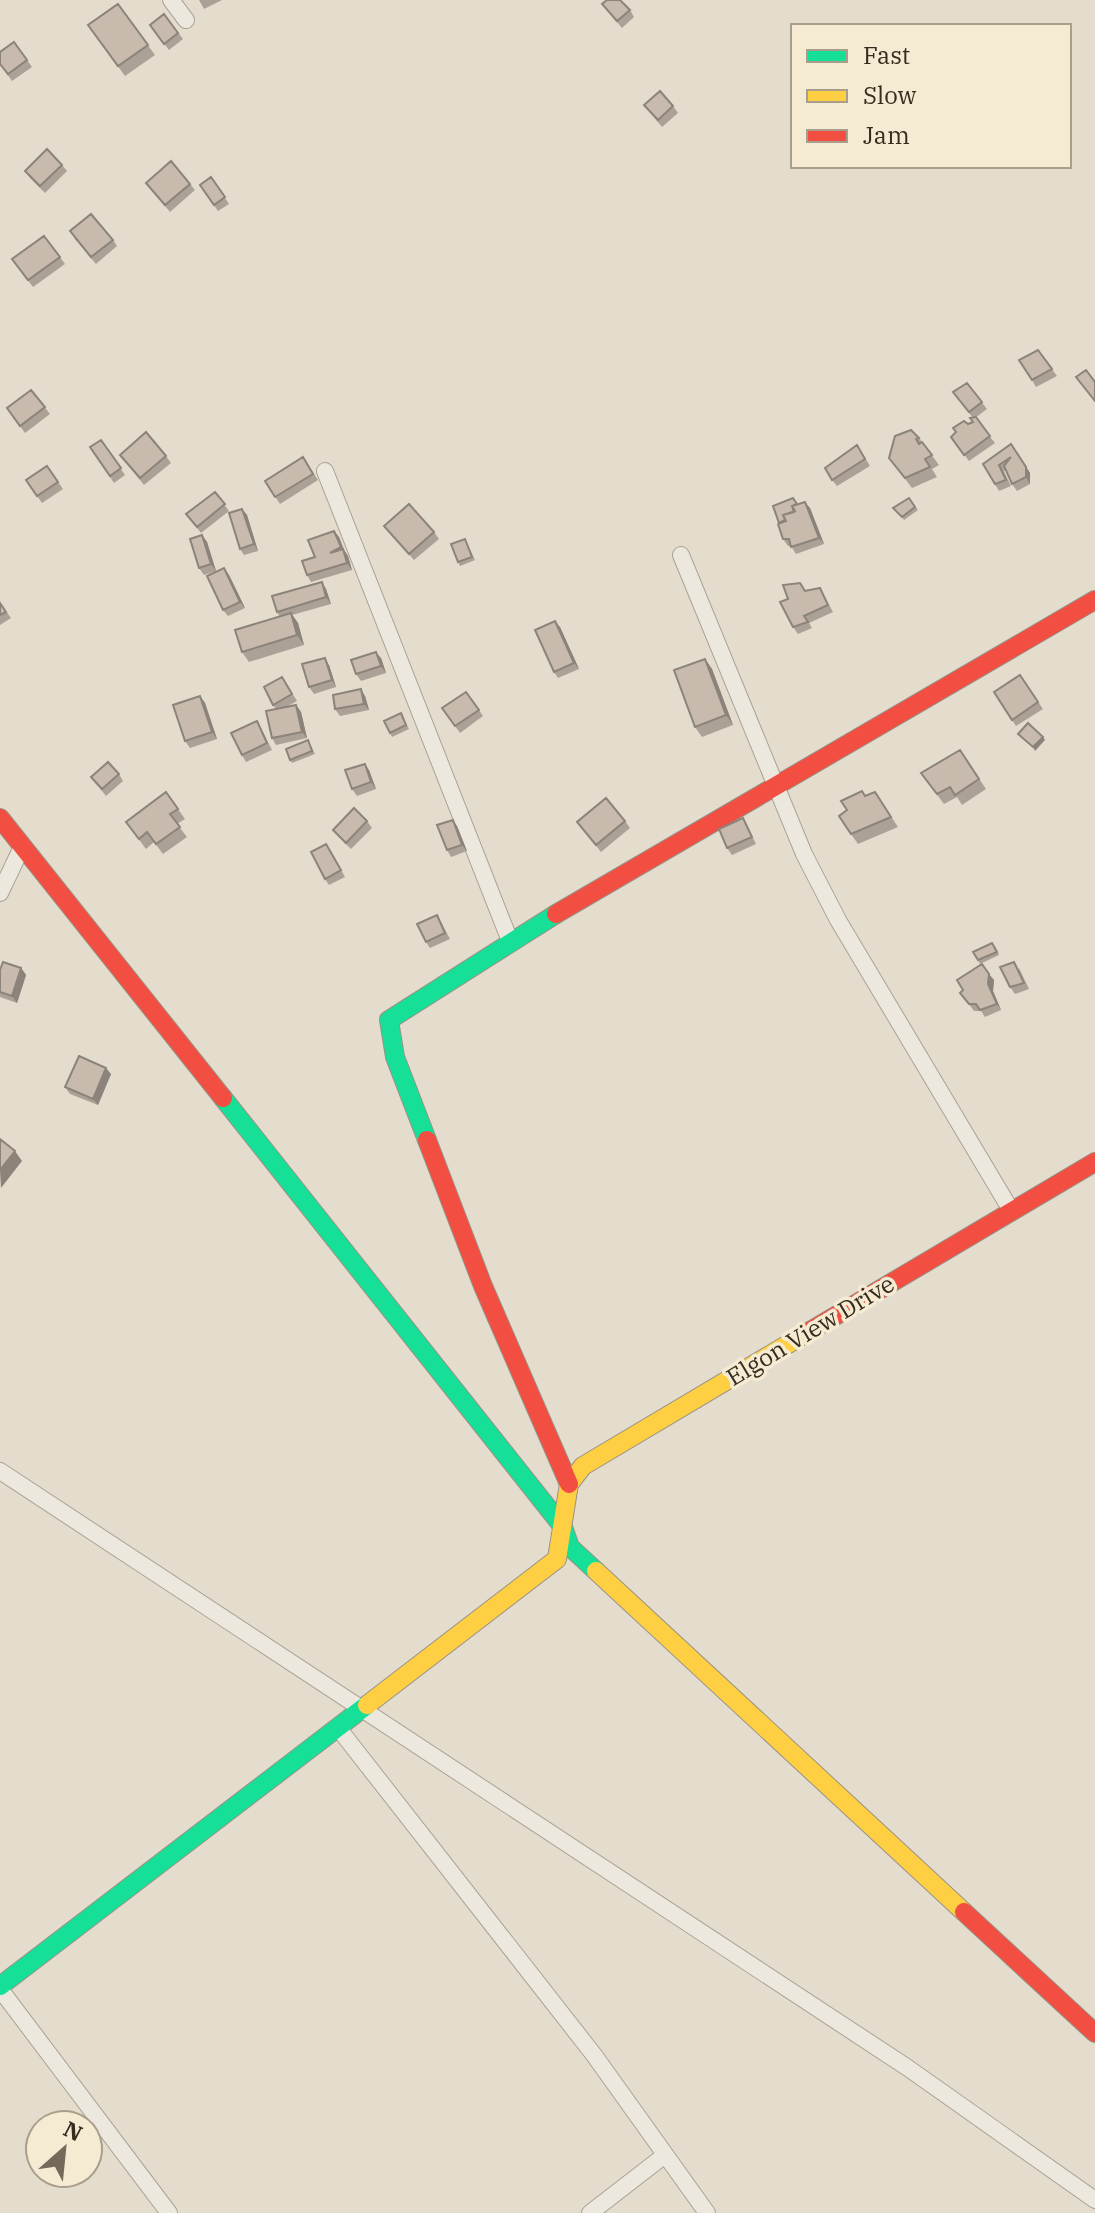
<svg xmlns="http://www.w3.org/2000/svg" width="1095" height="2213" font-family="'IBM Plex Serif',serif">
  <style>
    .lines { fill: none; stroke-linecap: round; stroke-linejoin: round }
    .street-casing { stroke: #a9a296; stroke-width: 18 }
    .fast-casing { stroke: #999286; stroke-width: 20 }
    .slow-casing { stroke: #999286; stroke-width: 20 }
    .jam-casing { stroke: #999286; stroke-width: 20 }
    .street { stroke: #ece8de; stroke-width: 16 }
    .fast { stroke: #16e098; stroke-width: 18 }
    .slow { stroke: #ffcf43; stroke-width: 18 }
    .jam { stroke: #f24e42; stroke-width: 18 }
    .wall { fill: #aca196 }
    .shaded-wall { fill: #8c837a }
    .building { fill: #c8bbae; stroke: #8c837a; stroke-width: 2 }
    .labels { text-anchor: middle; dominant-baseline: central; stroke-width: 7; stroke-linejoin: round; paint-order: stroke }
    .street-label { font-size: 24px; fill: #382b1e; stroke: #f5ebd3 }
  </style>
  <rect width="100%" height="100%" fill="#e4ddcd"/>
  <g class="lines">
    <defs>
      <path id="street" d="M171,0L186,20
        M325,471L510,941
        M681,555L804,854L838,920L1012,1212
        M0,893L22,847
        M0,1471L908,2068L1095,2200
        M339,1729L594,2055L707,2213
        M0,1989L169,2213
        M590,2213L665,2155"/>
      <path id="fast" d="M223,1098L563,1527L570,1547L596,1571
        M427,1140L395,1057L389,1020L556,914
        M0,1986L367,1705"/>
      <path id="slow" d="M596,1571L964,1912
        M367,1705L557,1559L569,1484L583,1466L810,1331"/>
      <path id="jam" d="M0,818L223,1098
        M556,914L1095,600
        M427,1140L483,1286L569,1484
        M810,1331L1095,1162
        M964,1912L1095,2033"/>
    </defs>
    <use href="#street" class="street-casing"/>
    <use href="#fast" class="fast-casing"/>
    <use href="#slow" class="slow-casing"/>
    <use href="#jam" class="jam-casing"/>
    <use href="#street" class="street"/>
    <use href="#fast" class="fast"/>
    <use href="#slow" class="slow"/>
    <use href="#jam" class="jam"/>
  </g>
  <path class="wall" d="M199,0H222L204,9Z
    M118,4L155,55L125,76L88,25Z
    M602,4L630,10L634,17L622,28Z
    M164,14L183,39L169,50L150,25Z
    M14,42L32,67L12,81L0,64Z
    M644,105L673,106L678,113L662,127Z
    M62,165L67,171L45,193L30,178L25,171Z
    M211,177L229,204L218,211L200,185Z
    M146,183L190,184L195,190L170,212Z
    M44,236L65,264L33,287L12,259Z
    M74,238L113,240L117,246L96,264Z
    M1038,350L1057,376L1036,387L1032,380Z
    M967,383L987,409L975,418L995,443L969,461L951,437L973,422V418L958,399Z
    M31,390L50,414L25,433L7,408Z
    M919,438L939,465L932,469L937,477L912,488L889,458Z
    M101,440L125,475L114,483L90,447Z
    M1011,444L1030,473V484L1017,491L1012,484L1006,470L1004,471L1011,486L999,491L983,464Z
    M857,445L870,466L837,486L832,480Z
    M120,455L166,456L171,463L144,485Z
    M303,457L318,480L280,504L265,481Z
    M47,466L63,489L42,503L26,480Z
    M215,492L229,511L201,533L186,514Z
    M909,498L918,510L904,520L896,511Z
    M797,504L810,508L824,544L796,554L791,546H788L783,539Z
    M242,509L247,515L258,551L244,555L240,549Z
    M384,526L434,532L439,539L414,560Z
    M334,531L339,537L344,550L348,556L352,570L311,582L307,575L315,557Z
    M202,535L207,542L216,571L204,575L199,568Z
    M465,539L475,560L460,566L458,562Z
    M229,575L245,608L228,616L223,610Z
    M322,582L326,589L331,604L292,615L298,623L304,645L249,662L242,652L280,617L277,612Z
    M820,588L833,612L809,623L812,628L798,634L793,627L806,591Z
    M0,603L11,618L0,625Z
    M560,627L579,669L558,678L554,672Z
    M381,658L386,673L361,681L356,674Z
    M705,659L712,669L733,725L702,737L695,727Z
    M329,665L336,687L314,694L309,687Z
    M1020,675L1043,709L1016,726L994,692Z
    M282,677L297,701L286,707L296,705L301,712L307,738L276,745L272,738L276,709L273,705Z
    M466,692L483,716L460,733L442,708Z
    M200,696L205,703L217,739L190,748L185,741Z
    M365,696L369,710L340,716L335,709Z
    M401,713L409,729L392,737L390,733Z
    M257,721L261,728L272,750L246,762L242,755Z
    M308,740L315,754L292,763L290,760Z
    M960,750L986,789L962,805L957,797L944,804L921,773Z
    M369,770L376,789L357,796L352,789Z
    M119,774L123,781L106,796L91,777Z
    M166,792L185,819L177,824L187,837L163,854L154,842L146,849L126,822Z
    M875,792L898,827L858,844L851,834L865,796Z
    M743,818L756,844L732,855L727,848Z
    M367,821L372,828L351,849L338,836L333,830Z
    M625,821L630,828L601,852L577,822Z
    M457,826L467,851L451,857L447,850Z
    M331,851L345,877L329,885L325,879Z
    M441,922L450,939L430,948L426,942Z
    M995,946L999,955L980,964L973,952Z
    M21,968L26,975L17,1003L0,997V970Z
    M1019,968L1029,989L1015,994L1010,987Z
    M994,980L993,991L1001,1010L985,1017L981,1011H974L965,999Z
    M111,1074L98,1105L70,1094L65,1087Z"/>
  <path class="shaded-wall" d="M1011,444L1030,473V484L1026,477Z
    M805,502L810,508L824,544L819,538Z
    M242,509L247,515L258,551L254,544Z
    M334,531L339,537L344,550L348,556L352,570L347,563Z
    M202,535L207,542L216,571L211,564Z
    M224,568L229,575L245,608L240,602Z
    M322,582L326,589L331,604L326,597Z
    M291,613L298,623L304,645L297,635Z
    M555,621L560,627L579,669L574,663Z
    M376,652L381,658L386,673L381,666Z
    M325,658L329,665L336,687L332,680Z
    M705,659L712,669L733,725L726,715Z
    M361,689L365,696L369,710L364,704Z
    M200,696L205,703L217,739L212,732Z
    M296,705L301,712L307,738L302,732Z
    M1043,737L1045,740L1035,751L1033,747Z
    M365,764L369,770L376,789L371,782Z
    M453,820L457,826L467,851L462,845Z
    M21,968L26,975L17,1003L12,996Z
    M989,974L994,980L993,991L1001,1010L997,1004L988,984Z
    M106,1068L111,1074L98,1105L93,1099Z
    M15,1151L22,1161L1,1188L0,1170Z"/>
  <path class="building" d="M607,0H620L630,10L617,21L602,4Z
    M118,4L148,45L118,66L88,25Z
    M164,14L178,33L164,44L150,25Z
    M14,42L27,60L8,74L0,64V52Z
    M660,91L673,106L658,120L644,105Z
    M47,149L62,165L40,186L25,171Z
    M171,161L190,184L165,205L146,183Z
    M211,177L225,197L214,205L200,185Z
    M91,214L113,240L91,257L70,231Z
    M44,236L60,257L28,280L12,259Z
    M1038,350L1052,369L1032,380L1019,360Z
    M1086,370L1095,382V401L1076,377Z
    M967,383L982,402L969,412L953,392Z
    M31,390L45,407L20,426L7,408Z
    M976,417L990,436L964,455L951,437L956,432L953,428L964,421L968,424L973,422L970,418Z
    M911,430L919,438L916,439L919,444L922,442L932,455L925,459L930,467L905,478L889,458L895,436Z
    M146,432L166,456L140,478L120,455Z
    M101,440L121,468L110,476L90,447Z
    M1011,444L1026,467V477L1012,484L1004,466L1011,457L999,465L1006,480L995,484L983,464Z
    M857,445L865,459L832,480L825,468Z
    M303,457L313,474L275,497L265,481Z
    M47,466L58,482L37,496L26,480Z
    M215,492L225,504L197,527L186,514Z
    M793,498L797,504L792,506L794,512L783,515L785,520L779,523L773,506Z
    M909,498L915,507L902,517L893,508Z
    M805,502L819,538L791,547L789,539H783L778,524L786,521L783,515L795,511L792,506Z
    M409,504L434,532L409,554L384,526Z
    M242,509L254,544L240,549L229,513Z
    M334,531L341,547L330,553L343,549L347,563L307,575L302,561L315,557L308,540Z
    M202,535L211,564L199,568L190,539Z
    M465,539L472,557L458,562L451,544Z
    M224,568L240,602L223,610L207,576Z
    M322,582L326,597L277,612L272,596Z
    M800,583L805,591L820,588L828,605L804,616L808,622L793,627L780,602L788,599L783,585Z
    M0,603L6,612L0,615Z
    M291,613L297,635L242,652L235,630Z
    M555,621L574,663L554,672L535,630Z
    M376,652L381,666L356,674L351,660Z
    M325,658L332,680L309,687L302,664Z
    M705,659L726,715L695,727L674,670Z
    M1020,675L1038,702L1012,720L994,692Z
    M282,677L292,694L273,705L264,687Z
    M361,689L364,704L335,709L333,695Z
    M466,692L479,710L455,726L442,708Z
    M200,696L212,732L185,741L173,705Z
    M296,705L302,732L272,738L266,711Z
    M401,713L406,725L390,733L384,721Z
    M257,721L267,743L242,755L231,733Z
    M1028,723L1043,737L1033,747L1018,734Z
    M308,740L312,751L290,760L286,749Z
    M960,750L979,779L955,795L950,787L937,794L921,773Z
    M108,762L119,774L102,789L91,777Z
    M365,764L371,782L352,789L345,770Z
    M862,791L865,796L875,792L891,817L851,834L839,816L847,810L841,801Z
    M166,792L178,809L170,814L180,827L156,844L147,832L139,839L126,822Z
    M606,798L625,821L596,845L577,822Z
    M354,808L367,821L346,843L333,830Z
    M743,818L752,837L727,848L719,829Z
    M453,820L462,845L447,850L437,825Z
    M326,844L341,870L325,879L311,852Z
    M437,915L445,933L426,942L417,924Z
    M992,943L997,952L978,960L973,952Z
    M3,962L21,968L12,996L0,992V970Z
    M1014,962L1024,983L1010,987L1000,967Z
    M982,964L989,974L988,984L997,1004L980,1010L976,1004H969L960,993L963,990L957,980Z
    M79,1056L106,1068L93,1099L65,1087Z
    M0,1139L15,1151L0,1170Z"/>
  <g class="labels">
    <g class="street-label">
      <text transform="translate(810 1330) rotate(-31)">Elgon View Drive</text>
    </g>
  </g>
  <rect x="791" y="24" width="280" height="144" fill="#f5ebd3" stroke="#a99e8b" stroke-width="2"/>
  <rect x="807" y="50" width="40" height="12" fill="#16e098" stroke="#a99e8b" stroke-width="2"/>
  <text x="863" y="64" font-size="24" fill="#382b1e">Fast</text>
  <rect x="807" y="90" width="40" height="12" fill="#ffcf43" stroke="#a99e8b" stroke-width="2"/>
  <text x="863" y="104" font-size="24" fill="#382b1e">Slow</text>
  <rect x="807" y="130" width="40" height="12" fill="#f24e42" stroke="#a99e8b" stroke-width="2"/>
  <text x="863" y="144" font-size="24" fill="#382b1e">Jam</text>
  <g transform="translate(64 2149) rotate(27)"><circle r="38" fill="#f5ebd3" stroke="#a99e8b" stroke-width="2"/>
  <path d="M0-6L14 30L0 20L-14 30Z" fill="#74695b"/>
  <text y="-12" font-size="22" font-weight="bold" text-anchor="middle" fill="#382b1e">N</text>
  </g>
</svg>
